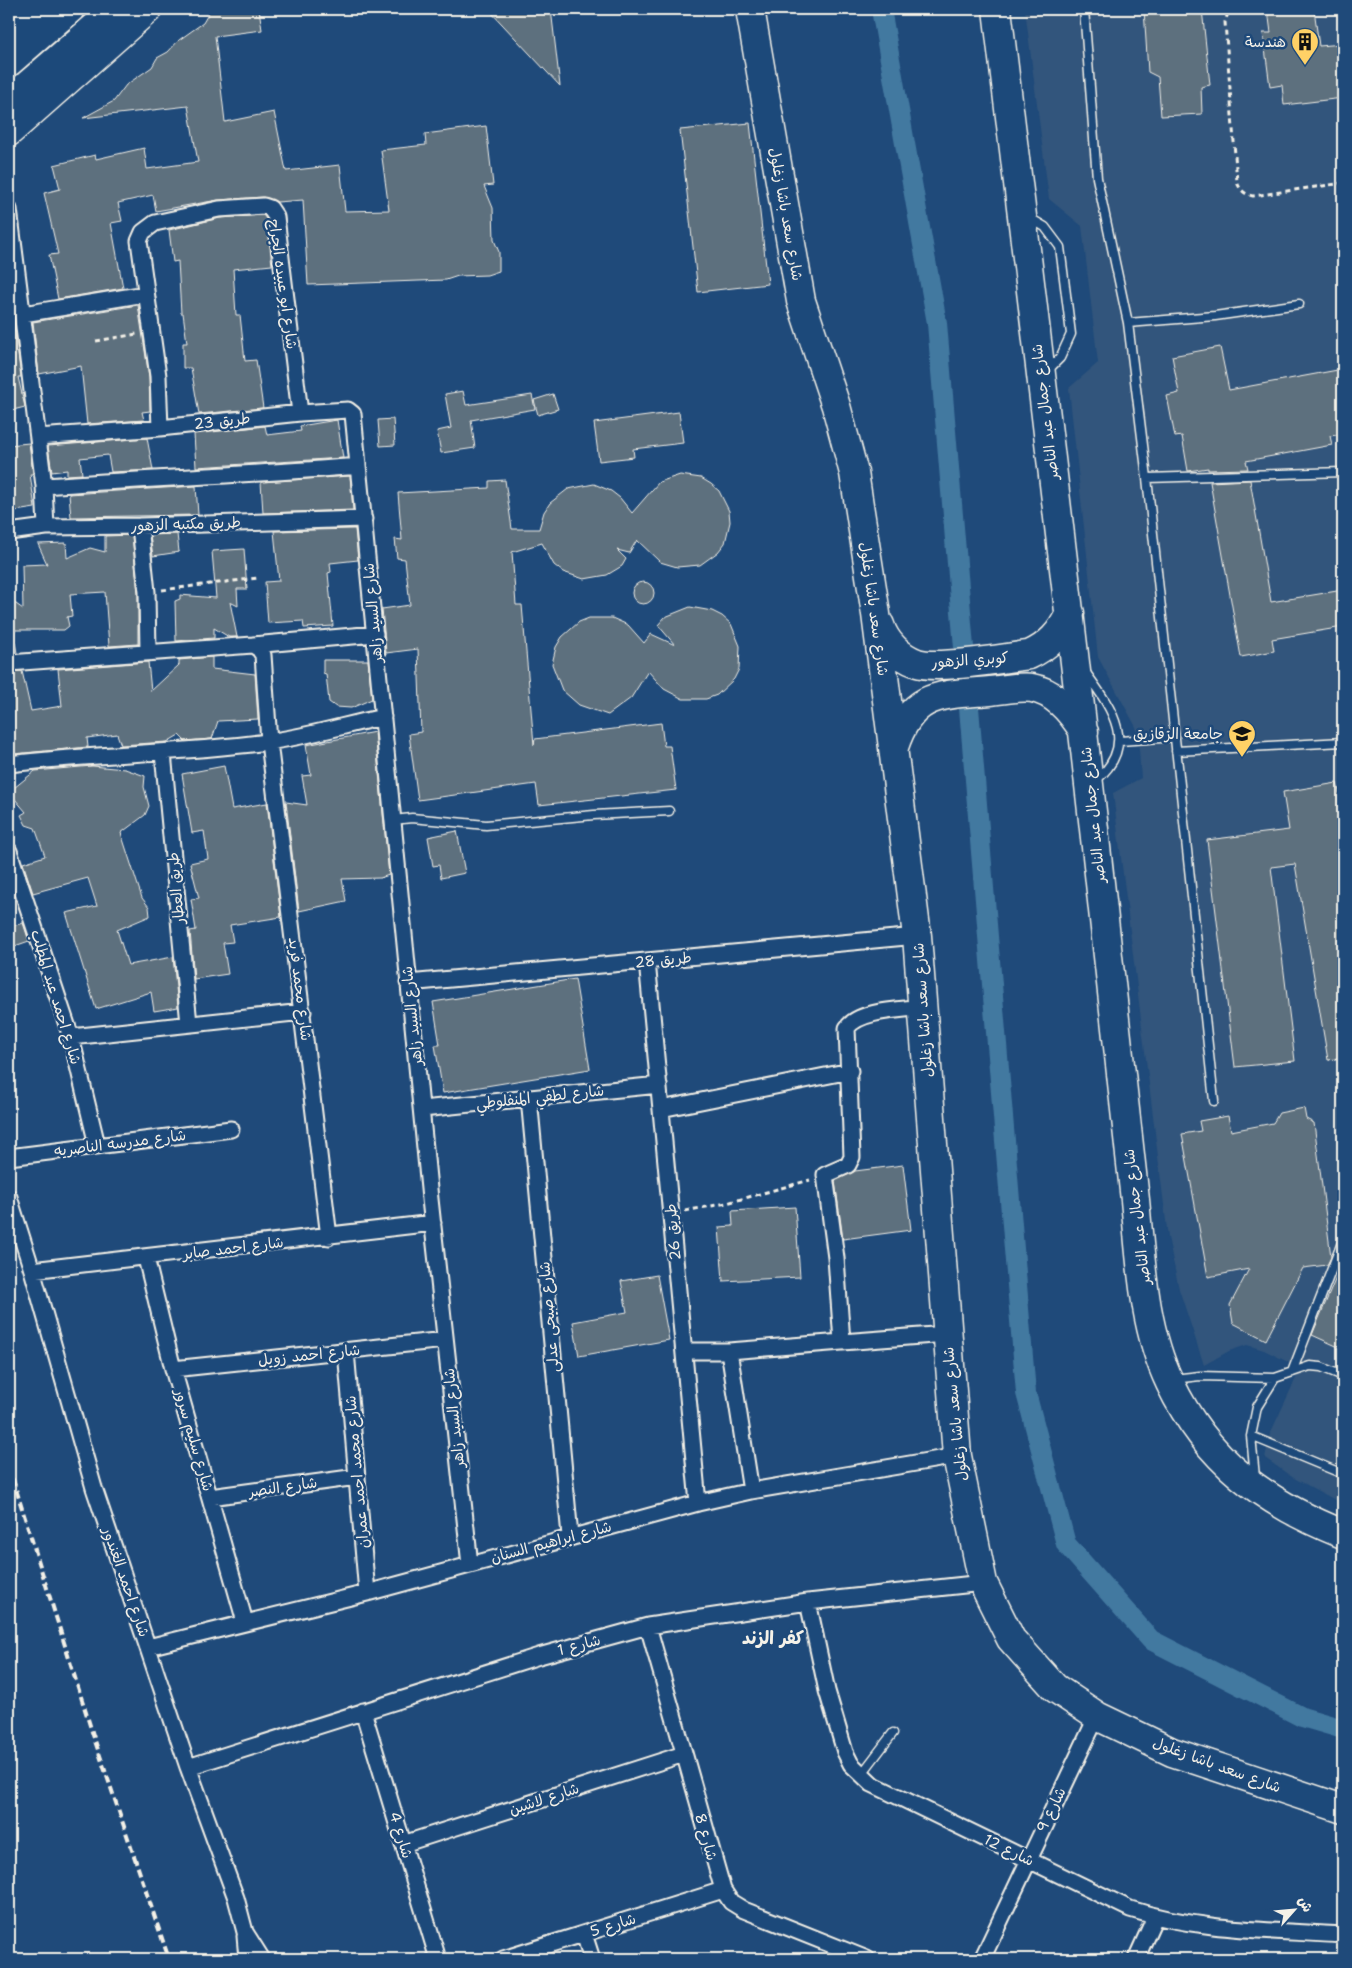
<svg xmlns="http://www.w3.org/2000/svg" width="1352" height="1968" font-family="'Shantell Sans','Playpen Sans Arabic',sans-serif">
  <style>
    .built { fill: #32557b }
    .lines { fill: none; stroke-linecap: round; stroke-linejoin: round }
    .canal { stroke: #4379a0; stroke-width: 20 }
    .building { fill: #5d6f7e; stroke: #f4f1e8 }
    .lane-casing { stroke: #f4f1e8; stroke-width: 11 }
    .street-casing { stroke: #f4f1e8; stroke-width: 19 }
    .highway-casing { stroke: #f4f1e8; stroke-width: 31 }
    .path { stroke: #f4f1e8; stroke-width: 3; stroke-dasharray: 5 4; stroke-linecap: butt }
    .lane { stroke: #1f4a7a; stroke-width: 8 }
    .street { stroke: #1f4a7a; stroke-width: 15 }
    .highway { stroke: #1f4a7a; stroke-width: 28 }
    .rail { stroke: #f4f1e8; stroke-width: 4; stroke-dasharray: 8 4; stroke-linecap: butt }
    .labels { text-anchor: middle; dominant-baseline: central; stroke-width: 5; stroke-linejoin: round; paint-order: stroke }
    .poi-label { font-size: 15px; fill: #f4f1e8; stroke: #1f4a7a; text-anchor: end }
    .street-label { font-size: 15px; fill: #f4f1e8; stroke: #1f4a7a }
    .quarter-label { font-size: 18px; font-weight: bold; fill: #f4f1e8; stroke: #1f4a7a }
  </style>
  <rect width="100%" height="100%" fill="#1f4a7a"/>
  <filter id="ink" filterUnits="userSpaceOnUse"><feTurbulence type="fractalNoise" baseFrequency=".02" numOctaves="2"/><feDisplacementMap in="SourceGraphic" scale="10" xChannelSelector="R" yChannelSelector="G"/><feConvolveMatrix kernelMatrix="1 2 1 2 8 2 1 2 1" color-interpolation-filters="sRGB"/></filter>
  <g filter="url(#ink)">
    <path class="built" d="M1025,9H1343V1504L1292,1477L1265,1458L1270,1434L1297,1376L1292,1364L1264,1350L1247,1345L1229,1351L1204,1365L1179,1289L1168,1237L1113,793L1141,778L1139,749L1136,727L1098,657L1069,388L1098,363L1082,226L1049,199Z"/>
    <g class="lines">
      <path class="canal" d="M881,9L937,323L1026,1393L1066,1544L1151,1640L1302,1717L1343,1729"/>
    </g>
    <path class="building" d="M211,9H259L262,30L215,36L225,122L274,112L286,171L340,165L345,211L389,210L381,150L426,145L425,134L486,126L493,185L484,186L493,208L494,240L499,252V271L487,275L458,276L446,280L308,285L303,200L277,202L263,197L218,200L156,211L153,195L118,203L122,221L111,223L123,288L58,299L49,255L58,254L44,193L60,189L54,165L95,155L96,159L144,148L147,169L198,162L188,106L83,118L114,101L126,85L152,67L157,58L168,52L179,40L203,23Z
      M488,9H551L560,86Z
      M1144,9H1202L1210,85L1201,87L1202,114L1161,116L1158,77L1148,72Z
      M1280,9H1314L1319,46L1343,44V98L1284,105L1282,85L1270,87L1263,33H1271L1268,10Z
      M750,123L768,284L698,292L680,130Z
      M263,215L267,220L272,265L233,269L236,315H240L245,361L256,360L263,408L199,414L191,368H183V343H187L183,313H181L178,261L173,262L169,230L220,218Z
      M138,305L149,377L150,411L142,412L144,420L87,424L81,366L39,374L33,322Z
      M13,318L21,377H18L25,407L9,411V319Z
      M1220,347L1229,390L1343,369V434L1330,436L1332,445L1246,461L1248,469L1208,470V468L1188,471L1182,436L1175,437L1167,396L1179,393L1172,356Z
      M463,391L466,405L532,395L535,409L471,420L475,448L441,453L437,431L451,428L445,394Z
      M553,394L558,409L538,415L534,400Z
      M679,412L683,443L633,449L634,457L599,461L594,423Z
      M393,419L395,445L380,446L378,420Z
      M337,420L343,458L196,467L194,434L265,426L267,435L301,431L300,426Z
      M147,438L153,470L111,472L108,455L80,458L82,474L67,475V470L52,472L48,446Z
      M29,443L33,474H30L35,508L9,512V445Z
      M680,475L701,478L711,484L719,491L729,511L730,522L725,543L718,552L700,565L677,567L660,562L637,540L629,553L617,550L626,559L622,566L607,575L584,579L563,572L554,565L542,543L512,552L516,605H522L534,745L535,739L661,723L664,746H670L676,790L539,805L536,784L418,800L409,734L421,732L418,649L386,653L382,609L410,605L405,559L397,558L395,539L402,540L398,493L489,488V481L505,480L512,529H539L544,512L550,503L568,489L594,484L611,491L620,498L632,513L659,482Z
      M350,476L353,510L263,513L261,482Z
      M1250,480L1271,602L1343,590V627L1272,639L1274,651L1241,657L1210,482Z
      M196,486L198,515L71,517L69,494Z
      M355,529L358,560L330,563L331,572L328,573L333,626L304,628L303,621L268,623L265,582L279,581L274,531Z
      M177,534L179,552L153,556L150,535Z
      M132,535L138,593V644L109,646L105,592L70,594L72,616L67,617L69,626L64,630H9V599L23,609L22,565L47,564L38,544L66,543L67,558L90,548L105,552V536Z
      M244,549L247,589H237L238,606L230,602L237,637H229L214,628V638L176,641L175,601L180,599V595L216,598L212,551Z
      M632 593a11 11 0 1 1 22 0a11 11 0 1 1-22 0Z
      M690,607L712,611L722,616L731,624L740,646L739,669L734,679L717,695L706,699H683L664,689L648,671L631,698L608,715L579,705L562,690L552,664L556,647L562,637L579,622L589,618H612L628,625L644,643L651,634L675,645L658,625L665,617Z
      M15,642L17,653L9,654V643Z
      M212,657V669L255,674L258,719L218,721L212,739L185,741L179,735L167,742L121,745L117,734L87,738L88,747L13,754L9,733V672L22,671L31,711L62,706L58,669L148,662L151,691L179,665V660Z
      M323,660H368L372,699L351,708L336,707L329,702L326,674L323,673Z
      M375,732L389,875L380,878L342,879L346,901L299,911L286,802L307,805L302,776L311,775L306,745Z
      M92,766L125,769L145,776L144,787L149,806L145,815L121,833L142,898L149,907L150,916L117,930L128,965L173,957L178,1007L154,1011L151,992L96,1009L66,913L97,906L88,878L33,893L23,863L45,856L35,828L26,825L21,815L26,812L9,792L35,771Z
      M224,766L232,809L267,803L281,917L230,925L233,942L223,943L228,974L194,979L190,931L196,930L191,899L199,898L190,863L208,859L204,831L192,833L182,774Z
      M1337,783L1343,810V1058L1328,1060L1295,864L1271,867L1295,1061L1235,1067L1207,840L1289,830L1283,792Z
      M457,831L465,873L441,878L439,865L433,866L428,837Z
      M23,923L29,941L9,948V927Z
      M575,979L590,1069L443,1093L435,1045H440L433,1002Z
      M1304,1108L1306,1119L1314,1123L1331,1257L1327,1265L1303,1268L1266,1340L1233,1323L1230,1305L1249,1269L1208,1277L1182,1134L1201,1131L1199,1121L1228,1116L1231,1131L1273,1123L1279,1113Z
      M903,1165L911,1230L843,1239L835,1181L855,1171Z
      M795,1207L800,1277L723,1281L719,1227L733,1226L732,1211Z
      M1343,1261V1349L1312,1335Z
      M657,1275L669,1340L579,1356L573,1322L627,1312L621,1281Z"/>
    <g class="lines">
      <defs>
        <path id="lane" d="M1084,9L1097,178L1128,323L1147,478L1214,1101
          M1028,217L1045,227L1060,247L1071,334L1060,358L1046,372
          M1128,323L1215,316L1299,304
          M1147,478L1343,472
          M1086,673C1112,709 1139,745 1095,781
          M1120,741L1175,737
          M1176,751L1343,742
          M393,820L412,818L486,825L594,815L669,811
          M1292,1372L1343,1240
          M1173,1379L1200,1376L1275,1378
          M1251,1436L1343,1474
          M1255,1477L1251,1436L1257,1407L1275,1378L1310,1366L1321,1367L1343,1376
          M861,1775L893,1733"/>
        <path id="street" d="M9,209L44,486L46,527
          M23,314L145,294
          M160,428L158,376L139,241L143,232L155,223L219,209L264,206L270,208L276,217L300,413
          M38,437L160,428L300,413L348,410L353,414L430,1199L470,1565
          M44,486C149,478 254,475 358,466
          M140,526L147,592L148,653
          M9,532L46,527L140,526L364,519
          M253,645L375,634
          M9,663L253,645L259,649L263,655L269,742L329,1237
          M163,753L189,1024
          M9,764C95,753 181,754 267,742C306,737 345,725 383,717
          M9,851L71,1037L97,1145
          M647,961L698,1503
          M408,983L917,936
          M71,1037L303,1012
          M529,1098L570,1536
          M422,1109L659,1085
          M661,1109L850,1071
          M9,1157L231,1129
          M9,1197L32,1270L94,1488L188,1767L236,1898L245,1932L262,1959
          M146,1258L173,1369L245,1622
          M32,1270L433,1223
          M842,1342L947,1334
          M346,1351L367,1593
          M684,1351H729L842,1342L836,1258L825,1175L848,1165L852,1157L847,1028C859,1010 902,1010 924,1007
          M729,1351L751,1491
          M173,1369L445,1340
          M210,1497L357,1477
          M808,1602L827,1691L845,1752L851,1764L872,1784L1130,1909C1198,1931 1272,1930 1343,1935
          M648,1626L723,1890L731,1902L744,1910L867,1959
          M148,1647L367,1593L698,1503L751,1491L957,1456
          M363,1711L438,1959
          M188,1767L539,1656L648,1626L808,1602L983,1583
          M403,1844L684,1754
          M584,1934L592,1959
          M245,1936L247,1959
          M503,1959L723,1890
          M982,1959L1097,1716
          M1136,1959L1155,1917"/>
        <path id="highway" d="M750,9L801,301L836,406L854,473L876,614L917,936L957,1456L983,1583L1011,1639L1055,1688L1097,1716L1172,1752L1343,1809
          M997,9C1035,325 1074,640 1108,956C1117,1038 1126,1119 1135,1200C1141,1260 1143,1327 1170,1383C1207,1461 1265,1503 1343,1534
          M9,30L33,9
          M9,62L70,9
          M9,101L116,9
          M9,132L148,9
          M880,625C885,642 900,657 917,663C939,670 1003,658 1029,655C1049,646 1061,633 1070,613
          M894,747C912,692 940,695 990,691C1003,690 1020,686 1032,688C1055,692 1073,714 1084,732"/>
      </defs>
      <use href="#lane" class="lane-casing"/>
      <use href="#street" class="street-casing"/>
      <use href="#highway" class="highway-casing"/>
      <path class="path" d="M1236,9L1228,13L1225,22L1237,182C1240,190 1244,194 1253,196L1343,183
        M96,341L137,334
        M162,590L258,578
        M685,1211L727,1203L810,1180"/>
      <use href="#lane" class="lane"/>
      <use href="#street" class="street"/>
      <use href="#highway" class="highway"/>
      <path class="rail" d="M9,1467L93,1735L169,1959"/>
    </g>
  </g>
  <defs>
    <symbol id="building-pin" viewBox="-11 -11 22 30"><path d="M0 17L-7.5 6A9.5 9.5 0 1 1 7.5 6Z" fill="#ffd166" stroke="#1f4a7a"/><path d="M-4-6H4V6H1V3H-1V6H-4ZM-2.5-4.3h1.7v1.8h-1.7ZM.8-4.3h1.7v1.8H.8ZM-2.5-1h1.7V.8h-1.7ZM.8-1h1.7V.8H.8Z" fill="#111"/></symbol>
    <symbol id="university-pin" viewBox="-11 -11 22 30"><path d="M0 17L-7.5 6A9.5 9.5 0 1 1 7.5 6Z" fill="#ffd166" stroke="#1f4a7a"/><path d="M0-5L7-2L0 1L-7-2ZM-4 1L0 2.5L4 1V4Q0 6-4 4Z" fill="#111"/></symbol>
  </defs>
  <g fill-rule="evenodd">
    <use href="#building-pin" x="1289" y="26" width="32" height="43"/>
    <use href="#university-pin" x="1226" y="718" width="32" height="43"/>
  </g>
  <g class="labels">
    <g class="poi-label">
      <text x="1286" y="42">هندسة</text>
      <text x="1223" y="734">جامعة الزقازيق</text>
    </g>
    <g class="street-label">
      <text transform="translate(786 214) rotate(80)">شارع سعد باشا زغلول</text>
      <text transform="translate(283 284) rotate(82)">شارع ابو عبيده الجراح</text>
      <text transform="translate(1045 412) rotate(-97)">شارع جمال عبد الناصر</text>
      <text transform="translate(222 421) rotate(-6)">طريق 23</text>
      <text transform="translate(186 524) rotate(-2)">طريق مكتبه الزهور</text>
      <text transform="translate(874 609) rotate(82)">شارع سعد باشا زغلول</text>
      <text transform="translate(373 613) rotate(-95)">شارع السيد زاهر</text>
      <text transform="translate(970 660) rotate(-4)">كوبري الزهور</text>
      <text transform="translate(1093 815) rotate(-96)">شارع جمال عبد الناصر</text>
      <text transform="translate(176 888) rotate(-95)">طريق العطار</text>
      <text transform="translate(663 960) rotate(-5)">طريق 28</text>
      <text transform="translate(300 989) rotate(83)">شارع محمد فريد</text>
      <text transform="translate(56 997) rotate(73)">شارع احمد عبد المطلب</text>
      <text transform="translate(923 1010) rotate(-94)">شارع سعد باشا زغلول</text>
      <text transform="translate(412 1016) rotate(-96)">شارع السيد زاهر</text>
      <text transform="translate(540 1097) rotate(-6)">شارع لطفي المنفلوطي</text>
      <text transform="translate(120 1143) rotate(-7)">شارع مدرسه الناصريه</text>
      <text transform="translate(1137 1217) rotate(-97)">شارع جمال عبد الناصر</text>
      <text transform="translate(673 1232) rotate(-95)">طريق 26</text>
      <text transform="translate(233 1248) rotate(-7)">شارع احمد صابر</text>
      <text transform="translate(549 1317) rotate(-95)">شارع صبحى عدلى</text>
      <text transform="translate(309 1355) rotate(-6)">شارع احمد زويل</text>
      <text transform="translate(955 1414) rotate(-96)">شارع سعد باشا زغلول</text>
      <text transform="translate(454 1418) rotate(-96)">شارع السيد زاهر</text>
      <text transform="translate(194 1440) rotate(74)">شارع سليم سرور</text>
      <text transform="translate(357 1472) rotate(-95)">شارع محمد احمد عمران</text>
      <text transform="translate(283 1487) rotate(-8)">شارع النصر</text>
      <text transform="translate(551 1542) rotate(-15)">شارع ابراهيم السنان</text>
      <text transform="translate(126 1582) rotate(71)">شارع احمد الغندور</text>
      <text transform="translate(579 1645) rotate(-15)">شارع 1</text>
      <text transform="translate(1217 1765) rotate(20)">شارع سعد باشا زغلول</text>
      <text transform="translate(544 1799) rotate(-18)">شارع لاشين</text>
      <text transform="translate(1051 1810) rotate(-64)">شارع 9</text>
      <text transform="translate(401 1835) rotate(73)">شارع 4</text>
      <text transform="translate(706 1837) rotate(75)">شارع 8</text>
      <text transform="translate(1009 1850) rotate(26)">شارع 12</text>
      <text transform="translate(613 1925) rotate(-17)">شارع 5</text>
    </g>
    <g class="quarter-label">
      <text x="773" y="1638">كفر الزند</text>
    </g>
  </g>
  <rect width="1352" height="1968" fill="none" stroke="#1f4a7a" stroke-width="30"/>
  <rect x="15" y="15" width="1322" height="1938" fill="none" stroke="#f4f1e8" stroke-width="2" filter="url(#ink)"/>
  <g transform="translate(1294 1910) rotate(63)" stroke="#1f4a7a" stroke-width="4" paint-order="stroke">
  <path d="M0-4L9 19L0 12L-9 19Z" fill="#f4f1e8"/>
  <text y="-8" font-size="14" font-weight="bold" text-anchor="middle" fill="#f4f1e8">ش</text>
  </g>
</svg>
